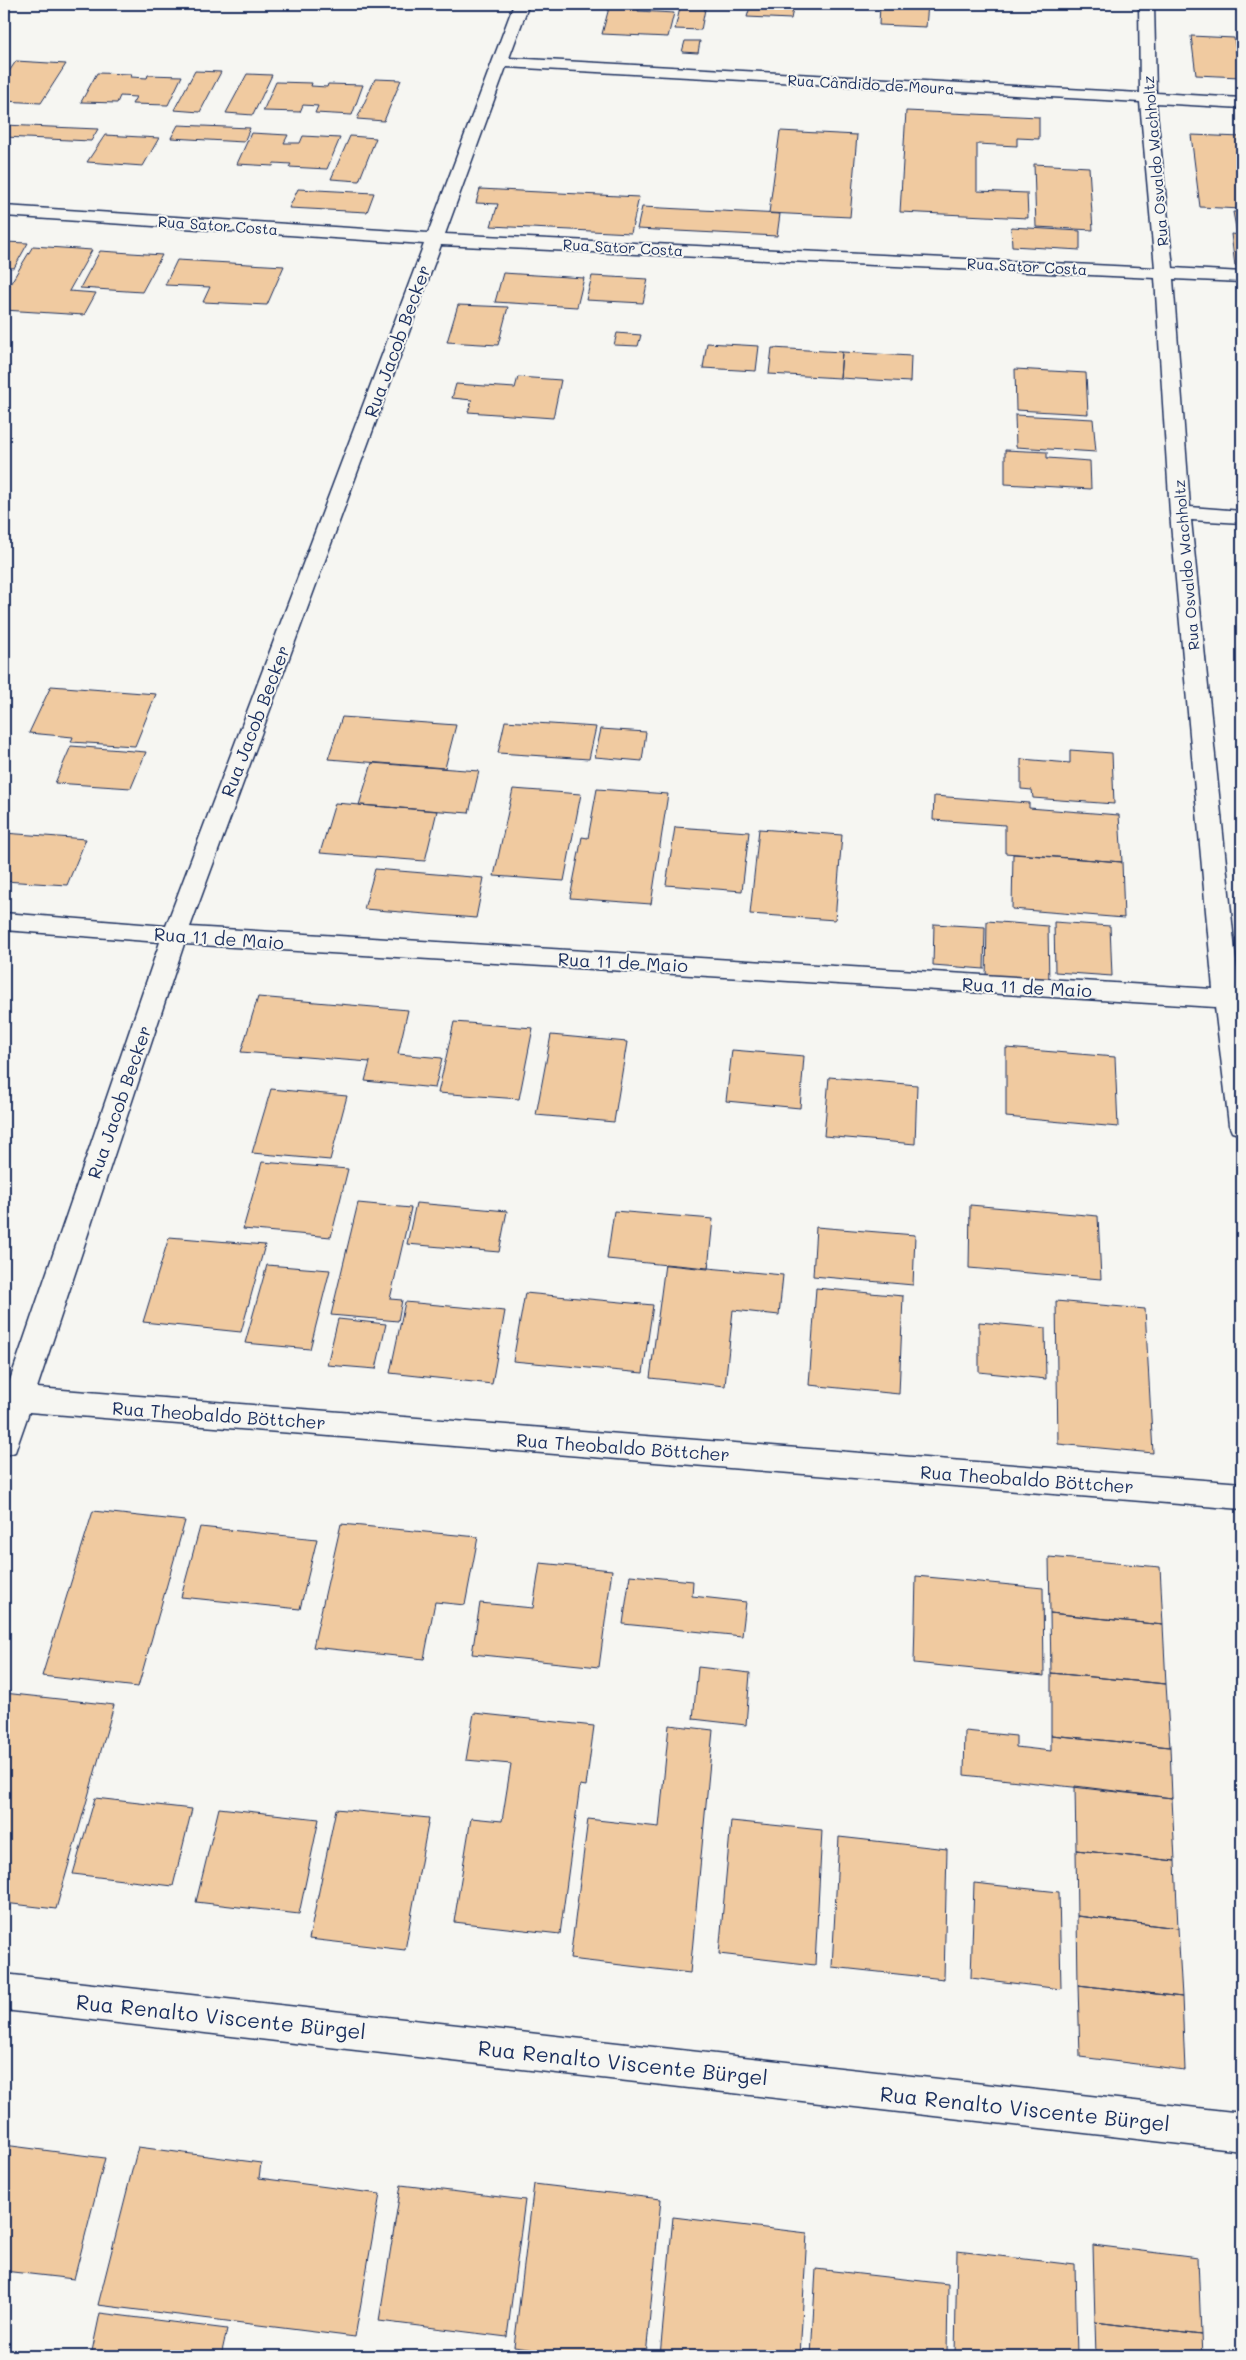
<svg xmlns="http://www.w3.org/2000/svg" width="1246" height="2360" font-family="Mali,sans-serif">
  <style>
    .building { fill: #f0caa0; stroke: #1b2f5e }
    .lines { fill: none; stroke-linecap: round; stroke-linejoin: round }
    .street-casing { stroke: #1b2f5e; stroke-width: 3 }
    .street { fill: #f6f6f2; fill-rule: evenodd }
    .labels { text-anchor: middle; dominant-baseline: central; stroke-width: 4; stroke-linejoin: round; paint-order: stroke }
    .far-street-label { font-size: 15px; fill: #1b2f5e; stroke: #f6f6f2 }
    .street-label { font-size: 18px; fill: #1b2f5e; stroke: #f6f6f2 }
    .near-street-label { font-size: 21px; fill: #1b2f5e; stroke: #f6f6f2 }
  </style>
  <rect width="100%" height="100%" fill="#f6f6f2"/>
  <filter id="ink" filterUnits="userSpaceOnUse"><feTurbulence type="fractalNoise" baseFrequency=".02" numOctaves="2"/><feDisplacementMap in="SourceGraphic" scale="10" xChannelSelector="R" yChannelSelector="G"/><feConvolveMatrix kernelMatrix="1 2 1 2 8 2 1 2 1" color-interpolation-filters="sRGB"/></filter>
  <g filter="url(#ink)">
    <path class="building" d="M610,4H639L638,11L674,13L668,37L602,34Z
      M681,4H706L701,30L675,29Z
      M880,4H928L926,27L879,25Z
      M750,7L793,9L791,19L747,17Z
      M1191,36L1234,38L1240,77L1196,75Z
      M685,41H700L698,53L682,52Z
      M16,61L66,64L41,103L4,101V79Z
      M195,71L221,72L200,112L174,110Z
      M97,73L132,74L131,77L147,78L148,75L182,76L168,105L132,104L136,97L120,96L117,103L81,102Z
      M247,74L272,75L253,115L226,113Z
      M375,79L401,80L384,121L357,119Z
      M276,82L312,83L311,86L327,87L328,84L363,85L352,115L315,113L318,106L303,105L300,112L263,111Z
      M906,111L1039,117V139L1017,138V146L977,144V191L1027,193L1028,218L900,212Z
      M4,125L98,129L91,141L4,137Z
      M178,125L250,128L244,142L171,138Z
      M780,131L857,135L850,217L769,213Z
      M251,133L288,135L284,143H300L303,136L340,138L327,169L289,167L291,164L274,163L273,166L237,164Z
      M105,135L159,138L143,166L87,162Z
      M1191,135L1242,137V209L1200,207Z
      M350,136L376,138L359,181L331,179Z
      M1034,164L1089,167L1093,230L1036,227Z
      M298,189L374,193L367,212L289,208Z
      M480,189L639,197L631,233L491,226L498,204L476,203Z
      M642,207L780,214L777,236L637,229Z
      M1233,212H1242V234L1237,233Z
      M1011,227L1080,231V250L1012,246Z
      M1231,234L1242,235V266H1235Z
      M4,242L28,243L14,268L4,267Z
      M33,246L92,250L69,291L96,293L84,315L4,310V291H6Z
      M100,251L162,255L142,292L80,288Z
      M177,260L284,266L267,305L203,302L210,287L165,285Z
      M503,273L584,278L577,307L495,302Z
      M592,276L648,279L643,303L586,300Z
      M458,305L508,307L498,345L447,342Z
      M617,333L641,335L638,346L614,345Z
      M707,343L759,346L756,371L703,368Z
      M772,348L842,352L840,378L769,374Z
      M842,352L911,356L910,382L840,378Z
      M1015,369L1086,373L1088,414L1016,410Z
      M518,377L561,380L553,418L468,412L472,400L452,398L456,384L515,388Z
      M1015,415L1093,419L1096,452L1016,447Z
      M1005,450L1047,452V458L1090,461L1091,489L1005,484Z
      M51,686L156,694L135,746L71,742L73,737L29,733Z
      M342,717L456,725L445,768L328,759Z
      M505,721L596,727L589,759L498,753Z
      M601,729L646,732L642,761L595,757Z
      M71,746L146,752L131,788L55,783Z
      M1070,750L1112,753L1114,804L1033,798L1032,790L1021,789V759L1070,763Z
      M372,763L479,771L469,813L359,805Z
      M513,789L581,794L564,881L494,876Z
      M597,789L668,794L651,904L570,898L582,837L588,838Z
      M934,796L1029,803V808L1119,815L1122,862L1005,853V825L933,820Z
      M335,803L437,811L425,861L320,853Z
      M675,827L749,832L742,891L666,885Z
      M759,829L842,835L835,920L750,914Z
      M4,833L86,839L67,885L4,881Z
      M1013,854L1122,862L1124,918L1012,909Z
      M375,869L484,878L476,918L364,909Z
      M987,921L1048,926L1049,985L986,980Z
      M1054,922L1110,926L1112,976L1055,972Z
      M934,924L985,927L984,969L933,965Z
      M258,997L408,1010L398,1054L442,1058L435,1088L365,1081L370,1062L241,1052Z
      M454,1022L533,1028L519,1099L438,1093Z
      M551,1035L627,1042L614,1122L536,1115Z
      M1006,1048L1115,1057L1118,1127L1006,1117Z
      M732,1050L804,1056L800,1108L726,1101Z
      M829,1077L917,1085L915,1144L824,1136Z
      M271,1089L347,1096L330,1160L252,1153Z
      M262,1162L348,1169L331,1237L243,1229Z
      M358,1203L411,1208L390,1299L402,1300L398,1321L331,1315Z
      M416,1203L507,1211L499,1252L407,1244Z
      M970,1205L1098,1216L1101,1279L969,1268Z
      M614,1211L713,1219L708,1269L607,1259Z
      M816,1227L915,1235L913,1285L813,1276Z
      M169,1237L265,1245L241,1332L143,1322Z
      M665,1264L783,1275L779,1315L733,1310L725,1386L650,1378Z
      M267,1265L330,1270L310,1349L245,1343Z
      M816,1288L903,1296L899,1394L809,1385Z
      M525,1293L653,1305L643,1373L513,1361Z
      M1056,1301L1145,1309L1153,1453L1058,1444Z
      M405,1302L505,1311L492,1384L390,1373Z
      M338,1319L386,1324L376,1369L327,1365Z
      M979,1322L1045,1328L1046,1379L979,1372Z
      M93,1511L185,1521L138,1687L42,1676Z
      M341,1524L478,1537L465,1605L435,1602L424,1659L313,1647Z
      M200,1527L317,1539L300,1609L181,1597Z
      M1049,1557L1160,1567L1163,1625L1050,1613Z
      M540,1563L612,1570L599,1667L472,1654L480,1603L533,1608Z
      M630,1575L693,1581L692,1596L746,1602L742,1636L623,1624Z
      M916,1576L1043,1588L1044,1676L914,1663Z
      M1050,1613L1163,1625L1166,1684L1051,1673Z
      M698,1667L750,1673L746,1725L693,1719Z
      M1051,1673L1166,1684L1170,1747L1051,1735Z
      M4,1693L114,1705L56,1909L4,1903Z
      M474,1713L594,1726L586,1786L580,1785L560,1934L454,1922L471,1818L502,1821L511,1764L466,1760Z
      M669,1725L713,1730L690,1973L570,1959L588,1819L659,1827Z
      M965,1731L1016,1736V1747L1051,1751V1735L1170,1747L1172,1798L964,1775Z
      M1075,1786L1172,1798L1175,1861L1076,1850Z
      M95,1798L192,1809L173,1886L73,1874Z
      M219,1808L319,1819L299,1914L196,1902Z
      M336,1809L429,1818L405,1950L309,1939Z
      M731,1821L822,1830L815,1965L719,1954Z
      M839,1837L947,1849L944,1979L832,1967Z
      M1076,1850L1175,1861L1178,1928L1077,1916Z
      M974,1883L1059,1892L1061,1989L971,1978Z
      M1077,1916L1178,1928L1182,1997L1078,1985Z
      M1078,1985L1182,1997L1185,2070L1080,2057Z
      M4,2145L105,2158L74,2279L4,2271Z
      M138,2147L261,2163L259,2178L380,2194L355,2337L98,2305Z
      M534,2184L661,2199L646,2356H580L514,2347Z
      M401,2185L525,2200L507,2337L379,2321Z
      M673,2217L807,2233L800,2356H660Z
      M1093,2245L1198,2258L1201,2335L1095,2322Z
      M957,2251L1075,2265L1077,2356H955Z
      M816,2269L948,2284L947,2356H811Z
      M100,2313L227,2329L221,2356H91Z
      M1095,2322L1201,2335L1202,2356H1096Z"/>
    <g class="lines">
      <defs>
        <path id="street" d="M514,4H529L509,58L1140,93L1139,4H1154L1156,93L1242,98V108L1156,103L1173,268L1242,272V282L1173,279L1190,507L1242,511V523L1191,520L1239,991H1242V1135L1232,1132L1229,1125L1215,1007L184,944L37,1388L1242,1483V1509L29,1412L15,1452L4,1456V1386H8L160,942L4,930V913L166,926L424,244L4,216V206L428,233ZM506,67L1140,102L1155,268L445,234ZM441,245L1155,278L1170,513L1213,989L190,927Z
          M4,1974L1242,2113V2151L4,2010Z"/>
      </defs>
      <use href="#street" class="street-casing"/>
      <use href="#street" class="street"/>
    </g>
  </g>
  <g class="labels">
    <g class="far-street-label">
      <text transform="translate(871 84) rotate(3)">Rua Cândido de Moura</text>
      <text transform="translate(1155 161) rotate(-95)">Rua Osvaldo Wachholtz</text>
      <text transform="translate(218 225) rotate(4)">Rua Sator Costa</text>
      <text transform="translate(623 247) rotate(3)">Rua Sator Costa</text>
      <text transform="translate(1027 266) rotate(3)">Rua Sator Costa</text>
      <text transform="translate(1186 565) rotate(-95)">Rua Osvaldo Wachholtz</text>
    </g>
    <g class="street-label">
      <text transform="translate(397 341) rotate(-70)">Rua Jacob Becker</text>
      <text transform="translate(255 721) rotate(-69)">Rua Jacob Becker</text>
      <text transform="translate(219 938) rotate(4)">Rua 11 de Maio</text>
      <text transform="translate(623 962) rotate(3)">Rua 11 de Maio</text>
      <text transform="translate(1027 987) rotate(3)">Rua 11 de Maio</text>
      <text transform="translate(119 1102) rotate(-71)">Rua Jacob Becker</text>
      <text transform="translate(219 1415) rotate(4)">Rua Theobaldo Böttcher</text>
      <text transform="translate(623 1447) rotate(4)">Rua Theobaldo Böttcher</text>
      <text transform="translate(1027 1479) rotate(4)">Rua Theobaldo Böttcher</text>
    </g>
    <g class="near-street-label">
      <text transform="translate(221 2016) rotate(6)">Rua Renalto Viscente Bürgel</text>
      <text transform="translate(623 2062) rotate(6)">Rua Renalto Viscente Bürgel</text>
      <text transform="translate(1025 2108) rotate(6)">Rua Renalto Viscente Bürgel</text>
    </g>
  </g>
  <rect width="1246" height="2360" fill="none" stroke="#f6f6f2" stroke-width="20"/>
  <rect x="10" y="10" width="1226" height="2340" fill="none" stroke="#1b2f5e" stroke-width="2" filter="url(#ink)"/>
</svg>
